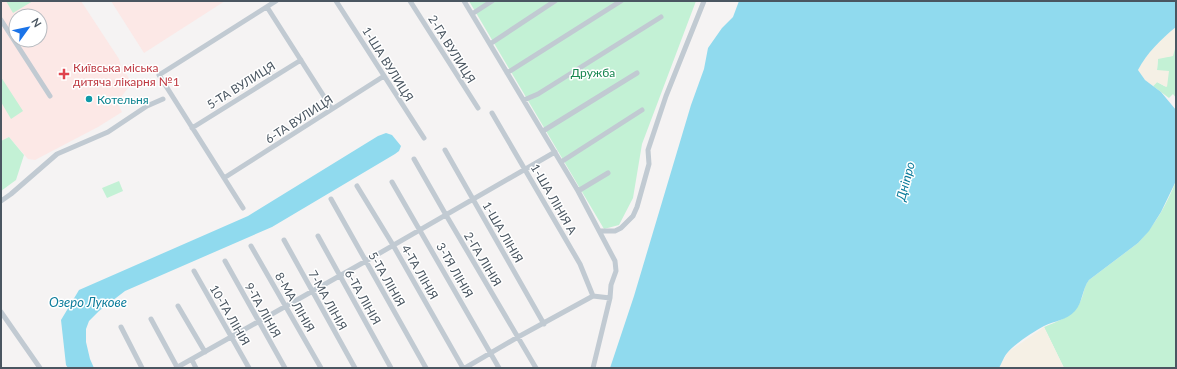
<svg xmlns="http://www.w3.org/2000/svg" width="1177" height="369" font-family="Lato,sans-serif">
  <style>
    .medical { fill: #fce8e6; fill-rule: evenodd }
    .green { fill: #c3f1d5 }
    .sand { fill: #f5f0e5 }
    .water { fill: #90daee }
    .lines { fill: none; stroke-linecap: round; stroke-linejoin: round }
    .street { stroke: #c1cad2; stroke-width: 5 }
    .health-dot { fill: #e0444e; stroke: #fff; stroke-width: 1.5 }
    .culture-dot { fill: #0f9aa8; stroke: #fff; stroke-width: 1.5 }
    .labels { text-anchor: middle; dominant-baseline: central; stroke-width: 3; stroke-linejoin: round; paint-order: stroke }
    .street-label { font-size: 12px; fill: #4a5661; stroke: #fff }
    .health-label { font-size: 12px; fill: #be3a42; stroke: #fff; text-anchor: start }
    .park-label { font-size: 12px; fill: #17864f; stroke: #fff }
    .culture-label { font-size: 12px; fill: #0d838f; stroke: #fff; text-anchor: start }
    .water-label { font-size: 13px; font-style: italic; fill: #0c7c9b; stroke: #fff }
  </style>
  <rect width="100%" height="100%" fill="#f5f3f3"/>
  <path class="medical" d="M1,1H81L119,59L121,66L132,83L117,102L122,112L98,127L35,160L28,159L9,137L1,141ZM16,16H40V40H16Z
    M111,1H225L144,53Z"/>
  <path class="green" d="M6,1H33L13,13Z
    M469,1H696L642,144L633,198L619,225L604,229Z
    M1176,45V98L1173,94L1169,98L1153,86L1157,82L1166,87L1157,70L1158,58L1172,56Z
    M1,77L23,111L11,119L1,102Z
    M9,137L24,155L16,180L1,191V141Z
    M119,181L123,191L107,198L102,188Z
    M1176,181V368H1064L1044,327C1058,321 1075,316 1081,300C1084,293 1084,286 1089,280L1138,243C1155,225 1167,204 1176,181Z"/>
  <path class="sand" d="M1176,27V45L1173,56L1158,59L1157,70L1169,71L1167,87L1157,82L1153,86L1145,80L1138,70C1147,53 1161,39 1176,27Z
    M1044,327L1064,368H999L1008,352Z"/>
  <path class="water" d="M739,1H1176V27C1161,39 1147,53 1138,70L1145,80L1161,92L1176,110V181L1161,212L1149,231L1138,243L1089,280C1082,289 1083,302 1075,311C1067,320 1054,321 1044,326C1033,332 1016,343 1008,352C1004,356 1002,363 999,368H610L634,296L691,105L704,69L708,48L722,28L733,17Z
    M386,133L392,135L401,146L399,151L395,154L272,227L125,291L99,311L89,321L86,329V342L90,359L94,368H68L66,365L61,320L79,290L248,216L378,136Z"/>
  <g class="lines">
    <path class="street" d="M336,1L424,138
      M410,1L478,108
      M464,1L578,191L615,261L616,271L611,285L610,298L593,368
      M267,7L332,109
      M472,14L492,1
      M1,20L50,96
      M490,44L555,1
      M507,73L621,1
      M524,100L538,94L661,17
      M492,113L580,264L593,296
      M192,128L301,60
      M543,131L637,73
      M445,150L544,324
      M414,159L446,215L536,368
      M561,162L642,110
      M224,178L384,76
      M392,182L499,368
      M357,186L393,245L463,368
      M578,191L608,173
      M331,199L426,368
      M1,201L11,194L57,154L108,132L147,106L163,99
      M243,208L159,75L276,1
      M600,231H615L621,228L633,216L637,207L649,164L648,150L666,96L704,1
      M318,236L391,368
      M284,240L355,368
      M251,246L321,368
      M225,261L285,368
      M194,271L249,368
      M178,306L205,352
      M1,312L40,368
      M151,319L177,367
      M121,327L142,368
      M192,360L196,368
      M176,368L366,261L555,152
      M465,368L518,337L593,296L610,298"/>
  </g>
  <path class="health-dot" d="M62 68h4v4h4v4h-4v4h-4v-4h-4v-4h4z"/>
  <circle class="culture-dot" cx="89" cy="99" r="4"/>
  <g class="labels">
    <g class="street-label">
      <text transform="translate(452 49) rotate(58)">2-ГА ВУЛИЦЯ</text>
      <text transform="translate(388 64) rotate(58)">1-ША ВУЛИЦЯ</text>
      <text transform="translate(241 85) rotate(-32)">5-ТА ВУЛИЦЯ</text>
      <text transform="translate(299 119) rotate(-33)">6-ТА ВУЛИЦЯ</text>
      <text transform="translate(554 199) rotate(60)">1-ША ЛІНІЯ А</text>
      <text transform="translate(503 232) rotate(60)">1-ША ЛІНІЯ</text>
      <text transform="translate(483 259) rotate(59)">2-ГА ЛІНІЯ</text>
      <text transform="translate(455 270) rotate(60)">3-ТЯ ЛІНІЯ</text>
      <text transform="translate(420 272) rotate(60)">4-ТА ЛІНІЯ</text>
      <text transform="translate(387 279) rotate(60)">5-ТА ЛІНІЯ</text>
      <text transform="translate(363 297) rotate(61)">6-ТА ЛІНІЯ</text>
      <text transform="translate(328 300) rotate(61)">7-МА ЛІНІЯ</text>
      <text transform="translate(295 302) rotate(60)">8-МА ЛІНІЯ</text>
      <text transform="translate(263 310) rotate(61)">9-ТА ЛІНІЯ</text>
      <text transform="translate(230 315) rotate(60)">10-ТА ЛІНІЯ</text>
    </g>
    <g class="health-label">
      <text x="73" y="67">Київська міська<tspan x="73" dy="14">дитяча лікарня №1</tspan></text>
    </g>
    <g class="park-label">
      <text x="593" y="72">Дружба</text>
    </g>
    <g class="culture-label">
      <text x="97" y="99">Котельня</text>
    </g>
    <g class="water-label">
      <text transform="translate(905 181) rotate(-75)">Дніпро</text>
      <text x="88" y="302">Озеро Лукове</text>
    </g>
  </g>
  <rect width="1177" height="369" fill="none" stroke="#4a5661" stroke-width="4"/>
  <g transform="translate(28 28) rotate(57)"><circle r="19" fill="#ffffff" stroke="#b7bbc0"/>
  <path d="M0-3L7 15L0 10L-7 15Z" fill="#1a73e8"/>
  <text y="-6" font-size="11" font-weight="bold" text-anchor="middle" fill="#4a5661">N</text>
  </g>
</svg>
